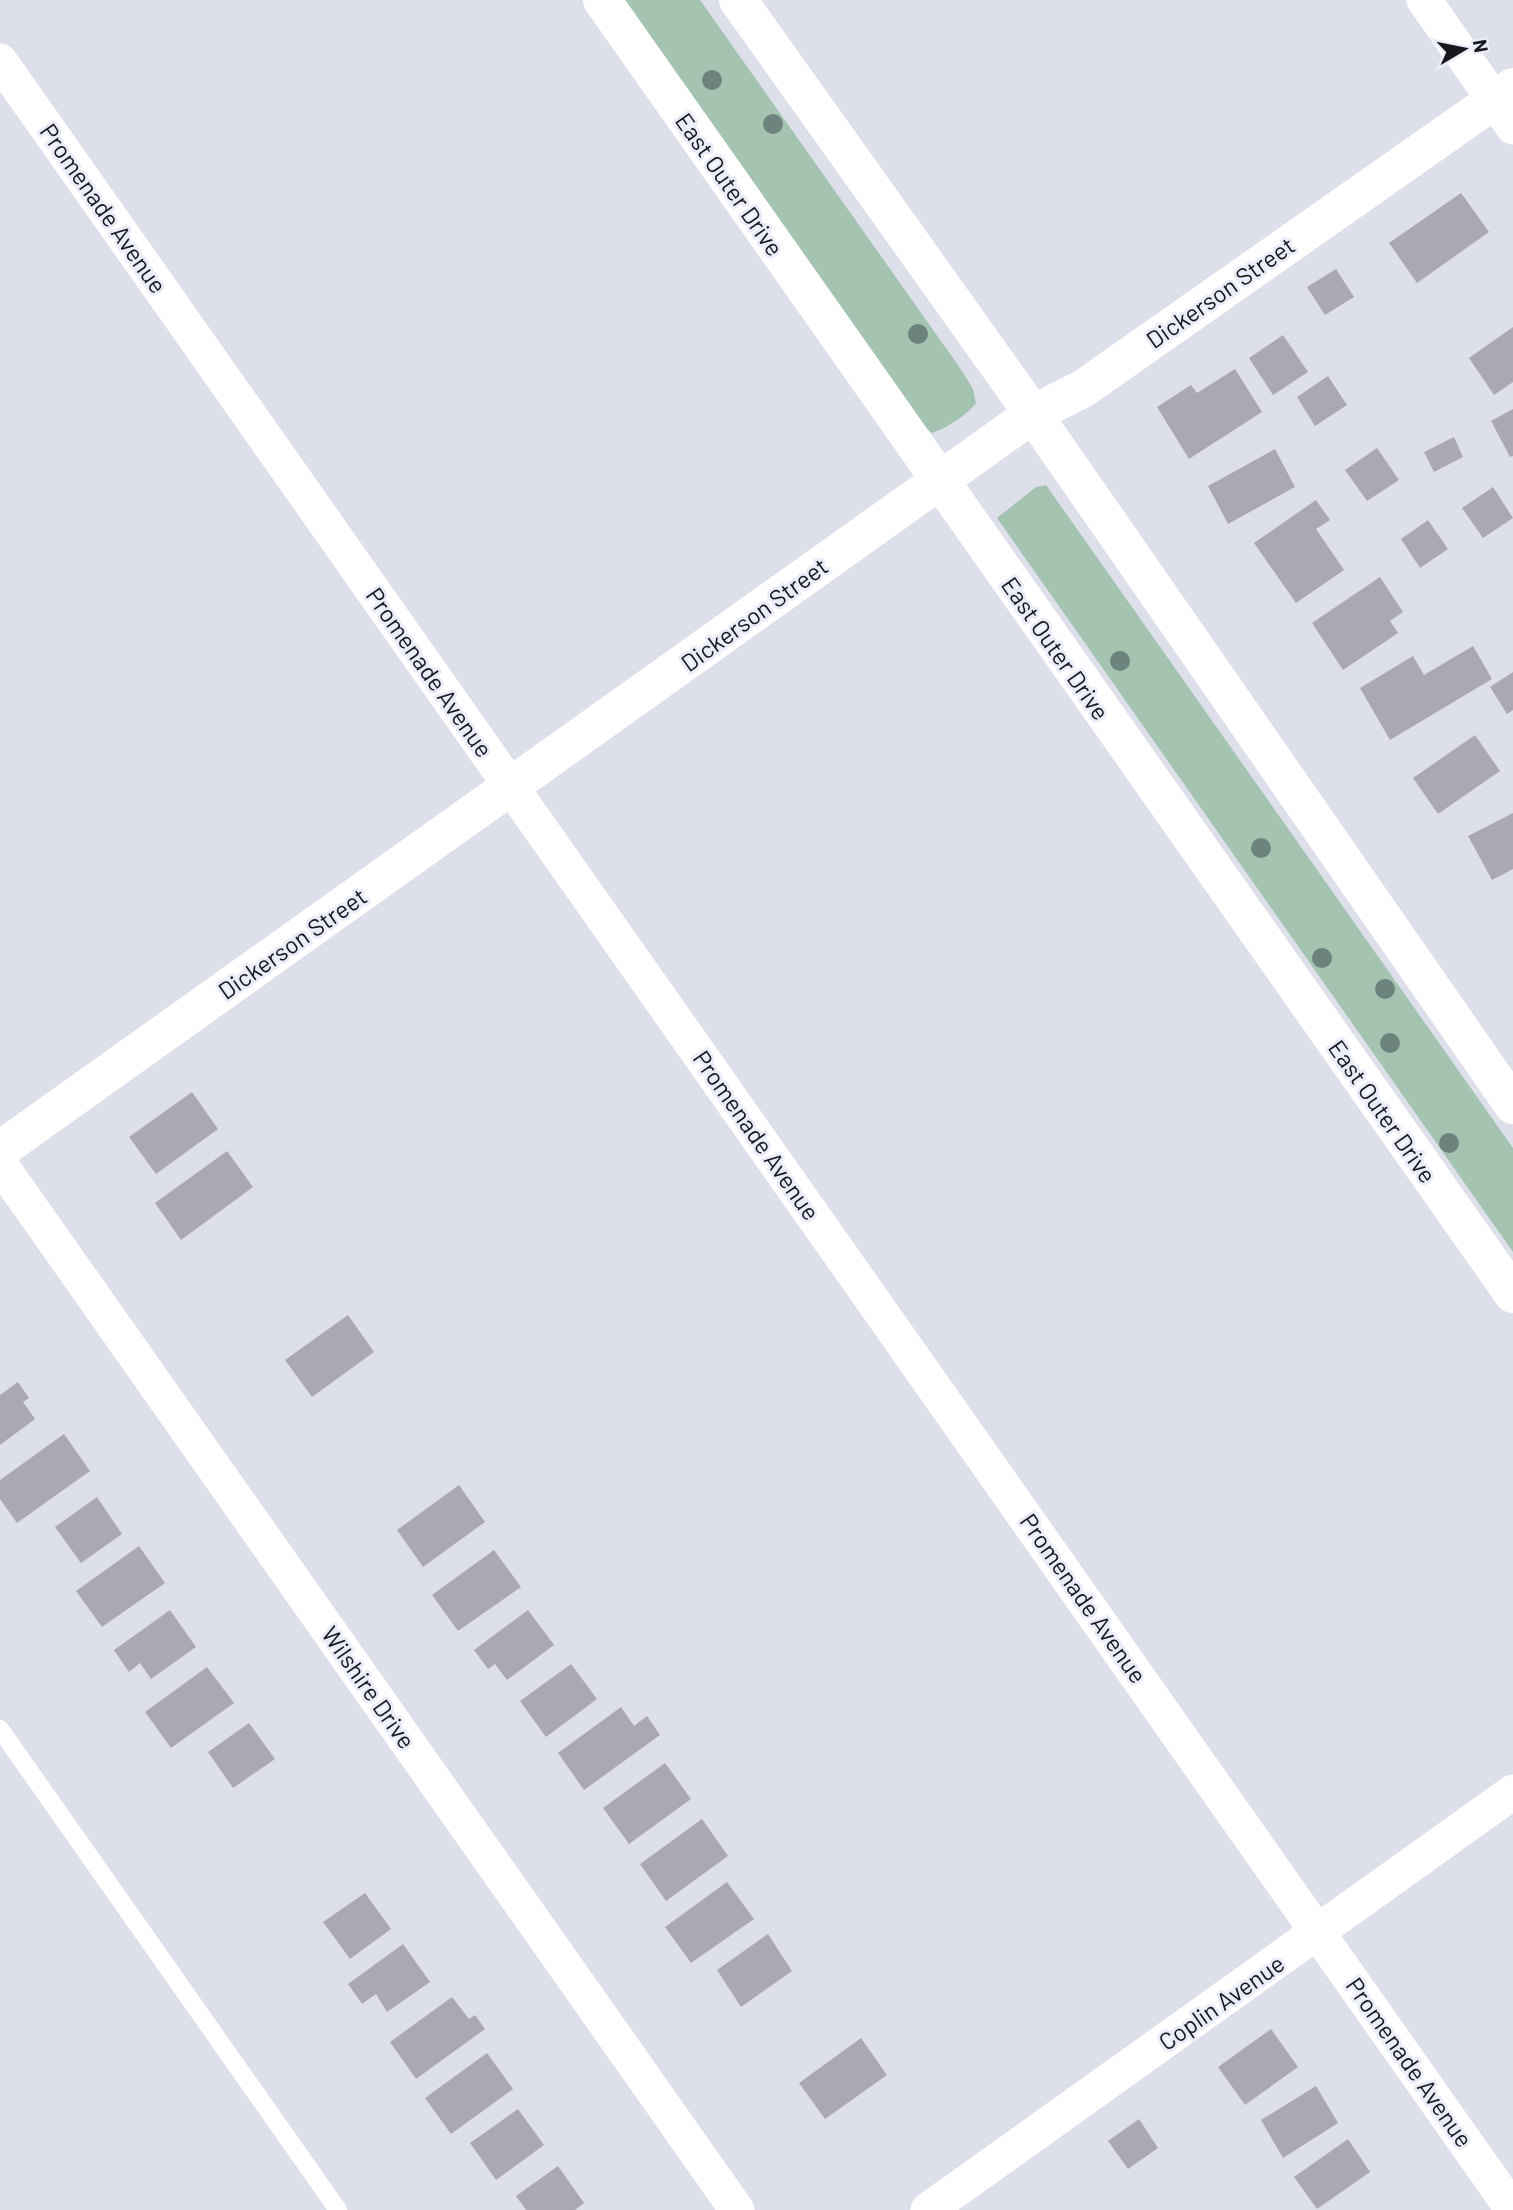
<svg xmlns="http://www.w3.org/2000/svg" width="1513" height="2210" font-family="Barlow,sans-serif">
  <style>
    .green { fill: #a4c3b1 }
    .building { fill: #aba8b3 }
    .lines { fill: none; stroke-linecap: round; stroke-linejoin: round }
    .service { stroke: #fff; stroke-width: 18 }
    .minor { stroke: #fff; stroke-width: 35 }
    .tertiary { stroke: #fff; stroke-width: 38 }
    .tree { fill: #6c837e }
    .labels { text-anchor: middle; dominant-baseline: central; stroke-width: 6; stroke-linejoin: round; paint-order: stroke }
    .street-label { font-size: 24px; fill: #16181b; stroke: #eaedf9 }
  </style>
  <rect width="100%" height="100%" fill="#dde0eb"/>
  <path class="green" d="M625,0H700L960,368L973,389L976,403C967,415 947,428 932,433L924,427Z
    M1046,485L1513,1148V1252L997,518L1036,487Z"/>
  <path class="building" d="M1461,193L1489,232L1417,283L1389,243Z
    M1336,269L1354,297L1325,315L1307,287Z
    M1513,327V382L1494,395L1469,358Z
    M1283,335L1308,372L1273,395L1249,358Z
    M1235,369L1262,412L1189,459L1157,407L1191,385L1197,393Z
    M1328,376L1347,405L1315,426L1297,397Z
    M1513,409V456L1510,457L1491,421Z
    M1454,437L1463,457L1434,472L1424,452Z
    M1377,448L1399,480L1367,501L1345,470Z
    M1275,449L1295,487L1228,524L1208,486Z
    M1493,487L1513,518L1483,538L1462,508Z
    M1316,500L1330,520L1316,529L1344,570L1296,603L1254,543Z
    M1428,520L1448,549L1420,568L1401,539Z
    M1380,577L1403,612L1390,621L1398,633L1343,670L1312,623Z
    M1473,646L1492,679L1390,740L1360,688L1413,656L1424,675Z
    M1513,672V710L1507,714L1490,687Z
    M1475,735L1500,771L1438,814L1413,778Z
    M1513,813V869L1492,880L1468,836Z
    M192,1092L218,1129L156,1174L129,1137Z
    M227,1151L253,1187L181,1240L155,1203Z
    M348,1315L374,1352L312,1397L285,1360Z
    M18,1382L29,1398L23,1402L35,1419L0,1445V1395Z
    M64,1434L90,1471L17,1523L0,1499V1480Z
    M459,1485L485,1522L423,1567L397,1530Z
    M97,1497L122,1534L81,1563L55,1527Z
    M139,1546L165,1583L102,1627L76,1591Z
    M494,1550L521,1587L458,1631L432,1595Z
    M170,1610L196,1647L151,1679L140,1663L129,1672L114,1650Z
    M528,1610L554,1645L507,1680L495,1664L488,1669L474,1650Z
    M571,1664L597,1699L546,1737L520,1701Z
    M207,1667L234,1703L171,1748L145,1712Z
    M621,1707L634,1726L647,1716L660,1735L584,1790L558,1753Z
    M249,1723L275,1759L233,1788L208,1752Z
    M665,1763L691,1799L629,1844L603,1808Z
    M702,1819L728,1856L666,1901L640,1864Z
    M727,1882L754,1919L691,1963L665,1927Z
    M365,1893L391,1929L350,1959L323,1922Z
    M768,1934L792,1971L741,2007L717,1970Z
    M403,1944L430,1982L387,2012L376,1994L362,2004L348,1984Z
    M452,1997L469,2019L475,2015L485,2029L416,2079L390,2042Z
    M1271,2029L1298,2067L1245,2105L1218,2067Z
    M861,2038L887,2075L825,2119L799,2083Z
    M487,2053L513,2089L451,2134L425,2098Z
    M1316,2086L1338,2123L1283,2158L1261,2120Z
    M518,2109L544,2145L496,2180L470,2143Z
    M1139,2119L1158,2148L1128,2169L1108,2141Z
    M1348,2139L1370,2172L1317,2209L1294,2177Z
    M558,2166L584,2203L575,2210H526L516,2196Z"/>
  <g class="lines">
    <path class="service" d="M0,1729L338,2210"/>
    <path class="minor" d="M1424,0L1513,127
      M0,61L1513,2210
      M0,1164L737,2210
      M928,2210L1513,1792"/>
    <path class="tertiary" d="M602,0L1513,1294
      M738,0L1033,414L1513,1105
      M0,1150L1033,414L1084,388L1513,87"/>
  </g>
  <g class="tree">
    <circle cx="712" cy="80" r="10"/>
    <circle cx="773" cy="124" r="10"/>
    <circle cx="918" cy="334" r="10"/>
    <circle cx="1120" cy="661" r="10"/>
    <circle cx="1261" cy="848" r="10"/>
    <circle cx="1322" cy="958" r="10"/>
    <circle cx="1385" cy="989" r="10"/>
    <circle cx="1390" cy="1043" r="10"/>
    <circle cx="1449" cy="1143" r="10"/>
  </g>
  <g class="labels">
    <g class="street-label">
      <text transform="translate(730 184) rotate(55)">East Outer Drive</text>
      <text transform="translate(104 208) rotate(55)">Promenade Avenue</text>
      <text transform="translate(1220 292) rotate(-35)">Dickerson Street</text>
      <text transform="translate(754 614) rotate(-36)">Dickerson Street</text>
      <text transform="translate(1056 648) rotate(55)">East Outer Drive</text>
      <text transform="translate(430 672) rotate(55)">Promenade Avenue</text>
      <text transform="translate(292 943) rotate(-35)">Dickerson Street</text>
      <text transform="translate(1383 1111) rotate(55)">East Outer Drive</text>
      <text transform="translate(757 1135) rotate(55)">Promenade Avenue</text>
      <text transform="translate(1084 1598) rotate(55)">Promenade Avenue</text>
      <text transform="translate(369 1687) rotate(55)">Wilshire Drive</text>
      <text transform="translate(1221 2002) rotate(-35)">Coplin Avenue</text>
      <text transform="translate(1410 2062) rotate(55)">Promenade Avenue</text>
    </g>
  </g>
  <g transform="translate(1464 49) rotate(80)" stroke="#eaedf9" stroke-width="5" paint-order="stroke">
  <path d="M0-5L12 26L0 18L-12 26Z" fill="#16181b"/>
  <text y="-10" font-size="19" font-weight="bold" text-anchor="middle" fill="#16181b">N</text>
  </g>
</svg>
